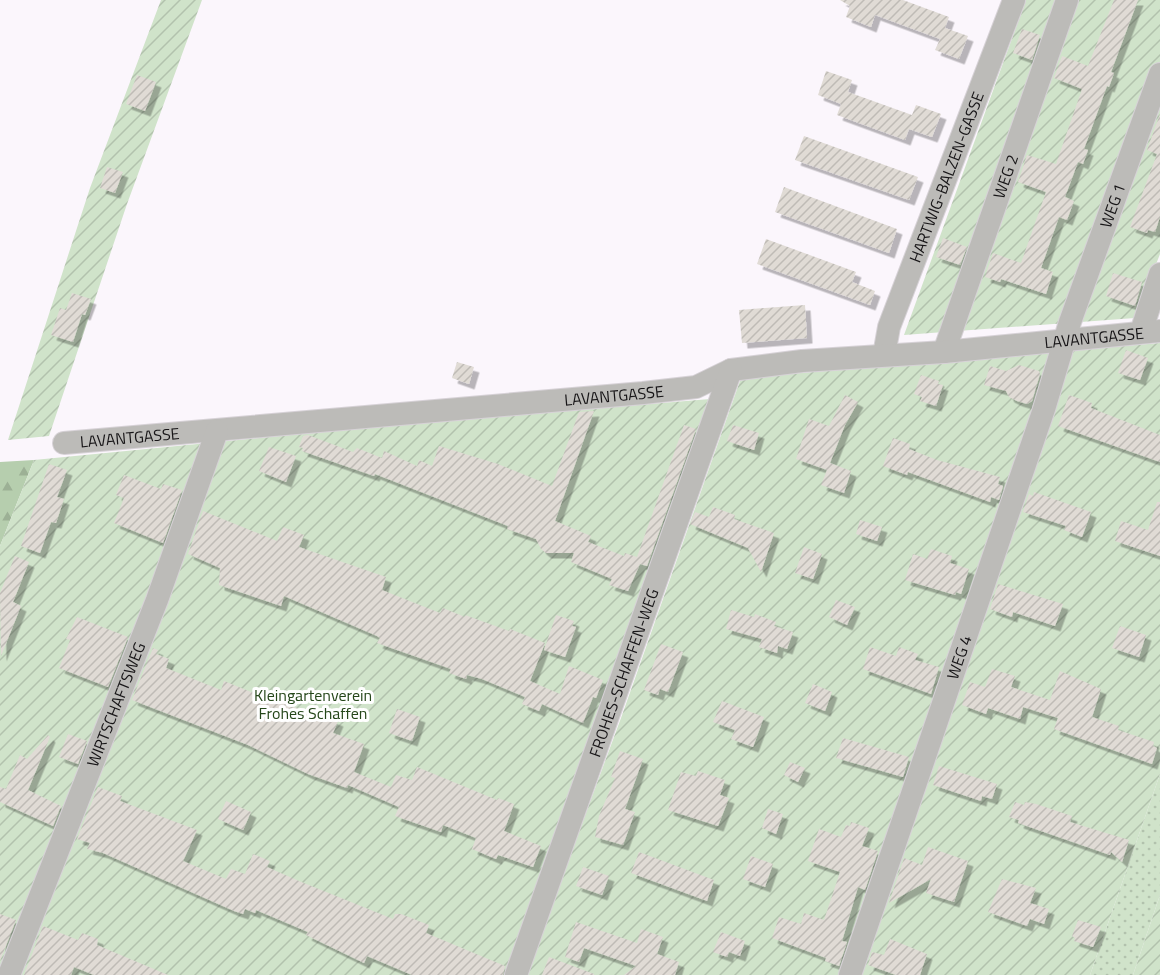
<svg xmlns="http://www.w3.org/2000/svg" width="1160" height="975" font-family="'Titillium Web',sans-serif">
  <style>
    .grass { fill: url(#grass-dots) }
    .forest { fill: url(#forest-firs) }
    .garden { fill: url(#garden-furrows) }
    .building { fill: url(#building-hatch); filter: url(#shadow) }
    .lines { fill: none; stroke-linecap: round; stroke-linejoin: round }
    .minor-casing { stroke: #d7d2d7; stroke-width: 24 }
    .minor { stroke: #bcbbb8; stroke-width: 22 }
    .labels { text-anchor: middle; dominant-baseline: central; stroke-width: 6; stroke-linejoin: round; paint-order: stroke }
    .street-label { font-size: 16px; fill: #171517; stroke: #fff }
    .park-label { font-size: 16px; fill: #254619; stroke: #fff }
  </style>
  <defs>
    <pattern id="grass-dots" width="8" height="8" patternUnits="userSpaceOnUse" patternTransform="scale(1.5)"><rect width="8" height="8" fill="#d0e3ca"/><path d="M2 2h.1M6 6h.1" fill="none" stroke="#b2c2ad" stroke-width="1.8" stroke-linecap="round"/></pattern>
    <pattern id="forest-firs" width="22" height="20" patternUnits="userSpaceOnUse" patternTransform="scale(1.5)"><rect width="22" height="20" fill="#b6ceae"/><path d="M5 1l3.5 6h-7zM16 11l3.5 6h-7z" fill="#9cb095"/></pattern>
    <pattern id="garden-furrows" width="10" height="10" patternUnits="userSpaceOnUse" patternTransform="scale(1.5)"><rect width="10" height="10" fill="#d0e3ca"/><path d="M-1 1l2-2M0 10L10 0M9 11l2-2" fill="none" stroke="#b2c2ad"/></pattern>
    <pattern id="building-hatch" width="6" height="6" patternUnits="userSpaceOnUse" patternTransform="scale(1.5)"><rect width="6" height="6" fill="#e0dbd5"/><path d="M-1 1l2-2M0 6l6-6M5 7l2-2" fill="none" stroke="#bfbbb6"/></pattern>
    <filter id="shadow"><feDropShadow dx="5.5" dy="5.5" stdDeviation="0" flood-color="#0004"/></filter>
  </defs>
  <rect width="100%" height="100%" fill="#fbf6fc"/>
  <path class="grass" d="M1160,774V895L1133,975H1090Z"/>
  <path class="forest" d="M34,460L0,546V462Z"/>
  <path class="garden" d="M161,0H202L127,204L49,436L8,440L90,188Z
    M1026,0H1160V254L1135,318L904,335Z
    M1160,343V774L1090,975H526L621,718L741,378Z
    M710,399L504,975H0V546L34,460L350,429Z
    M1160,895V975H1133Z"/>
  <path class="building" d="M840,0H903L949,17L945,28L968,36L959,59L935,50L940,39L875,15L871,27L846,17L850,6Z
    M1114,0H1138L1111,72L1114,73L1109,87L1107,86L1084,149L1088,150L1083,164L1078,162L1065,197L1074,201L1067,220L1059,217L1041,268L1053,272L1046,294L1001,279L1000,282L985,277L993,253L1021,263L1046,192L1018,182L1027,155L1056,164L1082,89L1054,78L1062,56L1088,66Z
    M1022,29L1040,35L1032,60L1013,53Z
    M826,71L852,80L848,92L912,115L916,105L941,114L932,137L909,129L905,140L837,115L841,104L818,95Z
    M137,75L156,82L145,111L126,104Z
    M1160,114V217L1155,232L1148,230L1147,233L1130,227L1157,154L1147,150Z
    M804,136L918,177L909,200L795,160Z
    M107,167L123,172L115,193L100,188Z
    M784,187L897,229L889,253L775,212Z
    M943,238L967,247L960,265L936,257Z
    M766,239L856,272L852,282L875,291L870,305L757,264Z
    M1113,273L1142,282L1135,306L1106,296Z
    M72,293L91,299L85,315L82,314L73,342L51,335L60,308L66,310Z
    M805,305L807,338L742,343L739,310Z
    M1126,350L1148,358L1140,380L1118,373Z
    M457,362L474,367L469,384L452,378Z
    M1019,365L1039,371L1040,374L1032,401L1027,404L1017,401L1009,397L1006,391L984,385L990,366L1006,371Z
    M921,375L939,381L938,384L943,385L936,406L920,401L922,397L914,394Z
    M845,395L858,402L845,425L830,463L851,471L844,493L821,485L827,470L796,459L809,419L829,426Z
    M1069,395L1092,403L1091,408L1160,435V462L1058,426Z
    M594,411L555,521L591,536L588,542L624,556L625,553L637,557L684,425L696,429L647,566L640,564L628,591L609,585L612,579L571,562L574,553H546L541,549L536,539L507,529L508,526L375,474L374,476L302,451L303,448L299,447L303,436L308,435L353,452L357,448L382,458L384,451L417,466L419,460L432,466L439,446L498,464L552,486L579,412Z
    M733,425L759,433L754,450L727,441Z
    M893,438L910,444L909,449L937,460L1000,477L998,484L1003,486L999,500L991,497L990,502L908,472L907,475L883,466Z
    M269,447L296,456L286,482L259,471Z
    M49,464L67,470L57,497L64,499L56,523L51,522L40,553L21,546Z
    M124,475L161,489L163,484L182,490L163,543L114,523L124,498L116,495Z
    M1034,492L1091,512L1082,537L1064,530L1066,526L1023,512L1029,494L1033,496Z
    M1157,502H1160V556L1115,541L1121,521L1148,530Z
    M713,507L735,515L734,519L774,533L761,572L748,548L690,524L695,512L709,517Z
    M203,511L277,541L283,527L304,535L299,547L386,577L382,590L440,613L443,608L465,617V615L509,631L510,629L545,643L530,681L560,694L569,666L603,680L596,698L593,697L583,723L542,704L539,711L522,704L525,697L482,679L467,675L466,679L449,673L451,669L377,643L380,638L377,636L284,596L281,606L219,585L220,568L188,554Z
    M860,520L882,527L877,541L856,534Z
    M804,547L822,554L813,579L795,573Z
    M931,549L952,556L950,563L969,569L961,594L956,592L955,595L905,580L913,554L927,559Z
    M15,556L29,562L13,602L21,606L1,656L0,593Z
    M998,584L1063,604L1055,626L1013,612L1012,617L990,609Z
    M836,600L855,607L847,625L829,617Z
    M731,610L754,617L755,614L776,622L774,626L793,632L787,649L778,646L777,653L759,647L762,639L726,629Z
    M556,615L574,621L572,626L576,627L565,657L544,650Z
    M77,617L128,637L108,687L59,668L70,640L66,639Z
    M1120,626L1146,635L1139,657L1112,648Z
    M661,644L683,652L668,692L660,689L658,695L644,690Z
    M870,647L896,656L899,647L918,654L915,660L939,667L931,694L863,669Z
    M153,648L158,650L156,654L169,659L166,668L221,690L224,681L266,698L267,695L315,716L316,713L338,721L333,733L364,744L354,772L391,787L396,775L412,780L417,767L497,800L498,798L514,804L504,831L541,846L533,867L498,855L496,859L472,849L476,838L443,825L441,832L395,816L399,807L348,785L347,788L308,774L248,745L132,700Z
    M992,669L1015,676L1011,687L1050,700L1060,671L1101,689L1092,717L1119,726L1118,730L1154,742L1153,746L1157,748L1152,764L1054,729L1058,718L1023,707L1020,719L988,708L986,714L962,705L970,682L985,687Z
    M813,684L832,692L825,711L805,703Z
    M722,701L764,717L753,747L731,739L735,730L713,722Z
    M397,709L420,717L412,741L389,733Z
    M68,734L87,741L78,764L59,757Z
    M48,735L50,737L28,790L61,806L53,826L0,802V787L6,789L20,755L27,759Z
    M843,738L909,757L903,777L836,758Z
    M620,751L643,759L625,809L635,812L623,845L595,837L599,816L615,778L611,777Z
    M790,762L805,768L798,782L784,775Z
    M939,766L997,784L992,799L982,796L981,801L933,785Z
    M698,771L725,780L720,795L729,798L718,826L668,810L681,772L696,776Z
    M98,787L122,796L120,801L197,830L183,861L226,879L231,869L245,874L253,854L270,861L267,867L299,881L393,919L395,914H401L429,925L426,933L505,966L503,975H412L367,956L364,963L306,935L308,932L256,910L255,913L245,909L243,914L234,911L103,853L87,849L90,843L77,839Z
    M226,801L251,812L243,830L218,819Z
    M1015,802L1024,805L1025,802L1036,804L1072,816L1070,822L1129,840L1122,862L1111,852L1110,855L1018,823L1019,820L1009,817Z
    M768,809L783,814L776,834L762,828Z
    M851,822L869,828L862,846L878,851L865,890L858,887L842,941L847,942L839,966L825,961L826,958L772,938L779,917L801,924L804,913L824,920L840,872L808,861L819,829L841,837L846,825L850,826Z
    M928,847L968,861L954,902L926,893L931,879L889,903L904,858L922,865Z
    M639,852L714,880L707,901L631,873Z
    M751,856L773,864L765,887L743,879Z
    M583,867L609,876L602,895L576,886Z
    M1002,879L1036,888L1030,903L1049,909L1044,924L1030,919L1027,926L988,912Z
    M0,914L16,920L0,961Z
    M1078,920L1101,927L1093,947L1074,941L1075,938L1072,936Z
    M576,922L637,943L641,929L663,937L657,954L679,962L675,975H624L636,966L584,948L579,962L565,957Z
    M43,926L78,940L82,933L98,939L97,945L168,975H94L74,967L71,975H24Z
    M721,932L745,941L740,956L729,952L727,957L713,952Z
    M890,939L927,954L920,975H896L868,965L872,952L884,955Z
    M549,957L594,974V975H542Z"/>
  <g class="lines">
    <defs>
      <g id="minor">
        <path d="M1141,332L1160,274"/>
        <path id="s1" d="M944,352L1067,0"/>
        <path id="s2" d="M884,355L889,327L1014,0"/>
        <path id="s3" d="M64,443L643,393L696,387L731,370L802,361L944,352L1160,331"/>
        <path id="s4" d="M9,975L157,600L217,431"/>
        <path id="s5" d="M516,975L731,370"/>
        <path id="s6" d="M850,975L1044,409L1070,322L1160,74"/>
      </g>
    </defs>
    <use href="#minor" class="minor-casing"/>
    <use href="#minor" class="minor"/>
  </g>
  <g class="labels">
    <g class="street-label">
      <text stroke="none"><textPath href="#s1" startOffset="186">WEG 2</textPath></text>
      <text stroke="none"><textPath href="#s2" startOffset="189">HARTWIG-BALZEN-GASSE</textPath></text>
      <text stroke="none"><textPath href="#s6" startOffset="813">WEG 1</textPath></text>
      <text stroke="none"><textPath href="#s3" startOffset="1038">LAVANTGASSE</textPath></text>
      <text stroke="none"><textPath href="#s3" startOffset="552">LAVANTGASSE</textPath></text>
      <text stroke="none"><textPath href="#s3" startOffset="66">LAVANTGASSE</textPath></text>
      <text stroke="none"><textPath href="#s6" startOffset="336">WEG 4</textPath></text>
      <text stroke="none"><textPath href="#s5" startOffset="321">FROHES-SCHAFFEN-WEG</textPath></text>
      <text stroke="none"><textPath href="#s4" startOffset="291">WIRTSCHAFTSWEG</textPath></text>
    </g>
    <g class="park-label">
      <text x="313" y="695">Kleingartenverein<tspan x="313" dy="18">Frohes Schaffen</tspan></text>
    </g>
  </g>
</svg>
